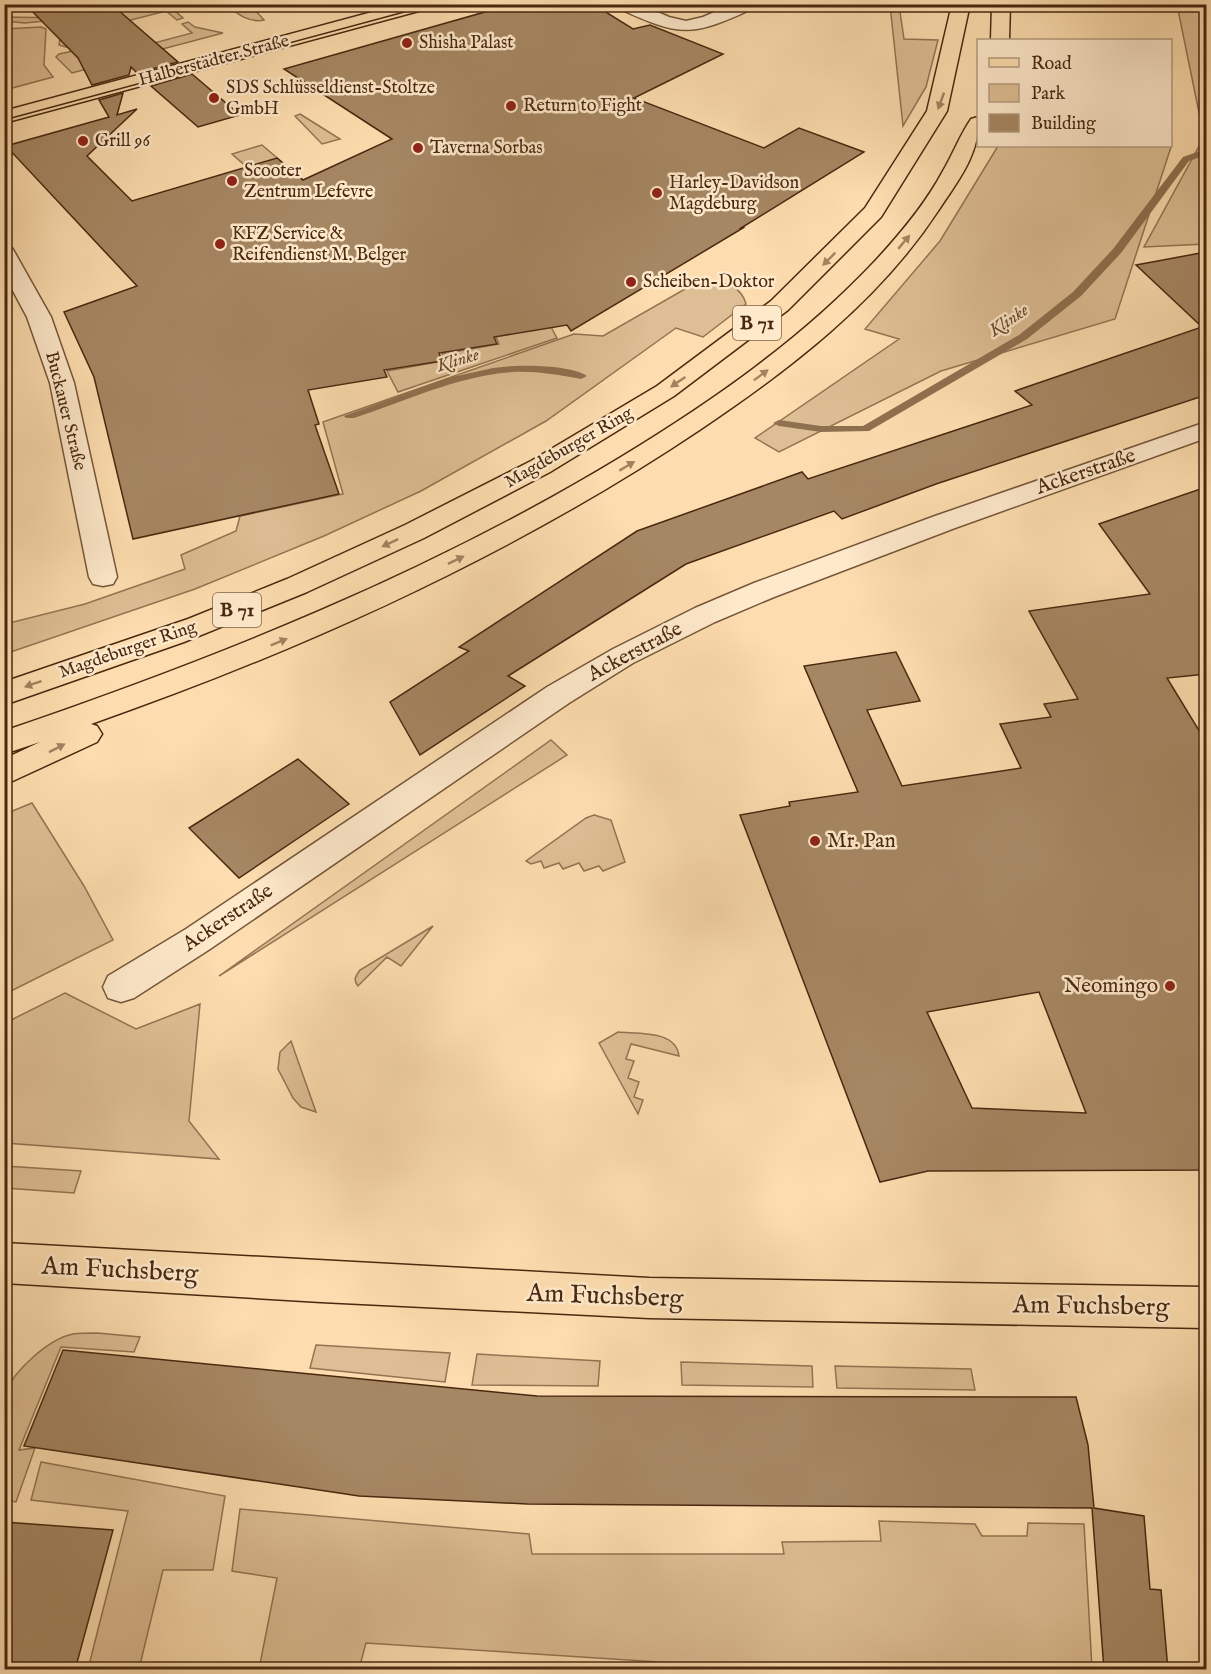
<svg xmlns="http://www.w3.org/2000/svg" width="1211" height="1674" font-family="'IM FELL English',serif">
  <style>
    .green { fill: #debe94; stroke: #937452; stroke-width: 1.5 }
    .lines { fill: none; stroke-linecap: round; stroke-linejoin: round }
    .stream { fill: #8f704f; fill-rule: evenodd }
    .building { fill: #a68763; stroke: #482910; stroke-width: 1.5; fill-rule: evenodd }
    .minor-casing { stroke: #755638; stroke-width: 3 }
    .major-casing { stroke: #482910; stroke-width: 3 }
    .highway-casing { stroke: #482910; stroke-width: 3 }
    .minor { fill: #fee9cb; fill-rule: evenodd }
    .major { fill: #fdddaf; fill-rule: evenodd }
    .highway { fill: #fdddaf; fill-rule: evenodd }
    .tram { stroke: #482910; stroke-width: 1.5 }
    .oneway { fill: #a28360 }
    .poi-dot { fill: #8f2418; stroke: #fee9cb; stroke-width: 2 }
    .labels { text-anchor: middle; dominant-baseline: central; stroke-width: 5; stroke-linejoin: round; paint-order: stroke }
    .far-poi-label { font-size: 18px; fill: #482910; stroke: #fee9cb; text-anchor: start }
    .far-street-label { font-size: 18px; fill: #482910; stroke: #fee9cb }
    .far-water-label { font-size: 18px; font-style: italic; fill: #66472a; stroke: #fee9cb }
    .shield { fill: #fee9cb; stroke: #7f6348; stroke-width: 1.5 }
    .shield-label { font-size: 20px; font-weight: bold; fill: #482910 }
    .street-label { font-size: 21px; fill: #482910; stroke: #fee9cb }
    .poi-label { font-size: 21px; fill: #482910; stroke: #fee9cb; text-anchor: start }
    .near-street-label { font-size: 26px; fill: #482910; stroke: #fee9cb }
  </style>
  <rect width="100%" height="100%" fill="#fdddaf"/>
  <filter id="stains"><feTurbulence type="fractalNoise" baseFrequency=".00333" numOctaves="4"/><feColorMatrix values="0 0 0 0 .2 0 0 0 0 .09 0 0 0 0 .02 0 0 0 .5 -.17"/></filter>
  <radialGradient id="worn" r=".72"><stop offset=".6" stop-color="#630" stop-opacity="0"/><stop offset="1" stop-color="#630" stop-opacity=".3"/></radialGradient>
  <path class="green" d="M167,4L183,18L177,20L166,11L84,32L77,45L66,47L59,45L61,31L45,21L25,23L5,21L4,17L65,18L118,5Z
    M266,5L268,6L255,10L264,20C250,23 237,15 229,5Z
    M890,5H899L904,39L938,40L926,87L903,126Z
    M1177,5H1206V244L1144,247L1204,137Z
    M188,22L195,27L223,33L72,73L56,57L59,54L83,49L109,55L192,33L182,24Z
    M41,27L46,29L44,65L53,77L5,90V29Z
    M300,114L340,139L322,144L295,116Z
    M1171,144H1172L1115,319L941,371L779,452L755,438L899,339L865,329L940,241L998,146Z
    M262,145L310,186L279,195L232,154Z
    M520,269L557,338L398,392L387,371L444,361L442,354L499,344L496,337L517,302L531,331Z
    M710,281C727,283 741,286 746,304L703,337L676,328L546,421L421,491L324,536L195,589L5,654V624L85,604L185,569L181,555L236,531L240,516L343,494L323,422L574,334L603,336L692,285Z
    M551,740L567,755L219,976Z
    M32,803L84,886L113,940L5,994V814Z
    M594,815L611,820L625,862L603,871L599,866L584,871L579,863L563,869L559,863L544,868L541,861L531,864L526,861L586,818Z
    M433,926L401,966L387,957L358,986C353,980 355,977 360,970Z
    M65,993L136,1029L200,1004L189,1121L219,1159L5,1143V1023Z
    M618,1032C639,1034 676,1030 679,1056L631,1044L626,1059L634,1061L628,1078L639,1082L634,1097L643,1100L638,1114L599,1043Z
    M291,1041L316,1112L301,1107L293,1098L278,1069L280,1052Z
    M4,1166H5L81,1171L74,1193L5,1188Z
    M97,1333L140,1337L134,1352L61,1347L19,1450L35,1448L16,1502L5,1500L4,1394C14,1371 48,1339 73,1334C81,1333 89,1333 97,1333Z
    M316,1345L450,1353L445,1382L310,1368Z
    M477,1354L600,1361L598,1386L472,1385Z
    M681,1362L812,1366L813,1387L682,1385Z
    M835,1366L971,1369L975,1390L837,1388Z
    M41,1462L225,1496L213,1570H163L139,1669H88L128,1511L31,1500Z
    M240,1509L529,1534L532,1554H784L782,1542L881,1541L879,1521L975,1524L982,1536H1027L1028,1523L1084,1524L1092,1669H767L366,1643L359,1669H259L277,1578L232,1571Z"/>
  <g class="lines">
    <path class="stream" d="M1206,149V155L1189,161L1121,253L1081,296L1027,339L869,431L821,432L779,426L773,423L779,420L821,426H863L1019,335L1073,292L1113,249L1183,157Z
      M513,366C531,365 573,366 587,376L581,379C559,375 535,371 513,372C457,376 406,401 354,418H346L344,416L448,378L493,368Z"/>
  </g>
  <path class="building" d="M25,4H111L178,62L137,73L131,67L129,75L92,85L78,58Z
    M513,4H593L633,29L650,25L723,54L634,98L764,148L799,128L864,152L741,228H743L571,331L567,325L494,337L497,344L439,353L442,361L384,370L387,377L308,390L319,424L315,425L339,494L133,539L94,377L64,312L137,286L6,146L109,117L99,100L123,93L117,115L137,109L87,156L132,201L277,158L303,180L392,139L284,69Z
    M192,74L240,115L198,127L151,86Z
    M1206,252V395L936,484L842,519L834,511L686,564L508,676L525,686L420,755L390,702L469,651L459,647L637,531L802,472L808,479L1032,405L1015,391L1202,327L1136,265Z
    M1206,487V674L1167,678L1206,742V1170L928,1171L880,1182L740,815L790,806L789,802L858,792L804,666L896,652L920,701L867,710L902,786L1021,768L1000,724L1051,717L1044,704L1078,699L1029,611L1150,594L1099,524ZM1039,992L1086,1113L972,1108L927,1012Z
    M298,759L349,804L239,878L189,828Z
    M63,1350L537,1396L1076,1397L1088,1445L1094,1508L1144,1516L1150,1589L1161,1590L1168,1670H1104L1092,1508L527,1504L359,1496L24,1446Z
    M4,1522L113,1530L75,1670H4Z"/>
  <g class="lines">
    <defs>
      <path id="minor" d="M616,4H639L669,17L686,21L703,17L733,4H756L754,8C692,37 680,37 618,8Z
        M4,247L12,248L15,253L51,317L74,383L117,577L113,584L103,586L93,584L89,577L50,383L27,317L4,274Z
        M1206,422V438L955,528L774,597L715,622L633,663L569,703L210,949L134,998L121,1002L108,998L103,987L108,976L186,929L547,687L613,649L695,608L754,583L935,516Z"/>
      <path id="major" d="M402,4H432L430,8L4,123V111Z
        M4,1243L649,1278L1206,1287V1328L649,1318L321,1302L4,1283Z"/>
      <path id="highway" d="M952,4H970L947,111L881,217L788,310L674,396L550,472L424,538L307,592L184,642L4,705V682L188,619L287,579L405,525L531,461L657,386L771,301L865,208L927,111Z
        M992,4H1010L1009,40H991Z
        M978,117C981,153 957,182 938,211C879,301 789,370 701,429C513,555 305,649 91,724L97,726L102,734L97,742L4,785V759L40,742L4,754V731C218,658 428,574 621,457C713,401 802,339 876,260C901,233 926,203 943,171C953,154 960,135 971,119Z"/>
    </defs>
    <use href="#minor" class="minor-casing"/>
    <use href="#major" class="major-casing"/>
    <use href="#highway" class="highway-casing"/>
    <use href="#minor" class="minor"/>
    <use href="#major" class="major"/>
    <use href="#highway" class="highway"/>
    <path class="tram" d="M4,120L434,4"/>
  </g>
  <defs><path id="oneway-solid" d="M-6-.8H1V-3.2L6.5 0L1 3.2V.8H-6Z" transform="scale(1.5)"/></defs>
  <g class="oneway">
    <use href="#oneway-solid" transform="translate(941 101) rotate(110)"/>
    <use href="#oneway-solid" transform="translate(904 242) rotate(-50)"/>
    <use href="#oneway-solid" transform="translate(829 259) rotate(135)"/>
    <use href="#oneway-solid" transform="translate(761 375) rotate(-37)"/>
    <use href="#oneway-solid" transform="translate(678 382) rotate(146)"/>
    <use href="#oneway-solid" transform="translate(627 466) rotate(-31)"/>
    <use href="#oneway-solid" transform="translate(390 543) rotate(155)"/>
    <use href="#oneway-solid" transform="translate(456 560) rotate(-26)"/>
    <use href="#oneway-solid" transform="translate(279 642) rotate(-22)"/>
    <use href="#oneway-solid" transform="translate(33 684) rotate(161)"/>
    <use href="#oneway-solid" transform="translate(57 748) rotate(-27)"/>
  </g>
  <g class="poi-dot">
    <circle cx="407" cy="43" r="6"/>
    <circle cx="214" cy="98" r="6"/>
    <circle cx="511" cy="106" r="6"/>
    <circle cx="83" cy="141" r="6"/>
    <circle cx="418" cy="148" r="6"/>
    <circle cx="232" cy="181" r="6"/>
    <circle cx="657" cy="193" r="6"/>
    <circle cx="220" cy="244" r="6"/>
    <circle cx="631" cy="282" r="6"/>
    <circle cx="815" cy="841" r="6"/>
    <circle cx="1170" cy="986" r="6"/>
  </g>
  <g class="labels">
    <g class="far-poi-label">
      <text x="419" y="43">Shisha Palast</text>
      <text x="226" y="88">SDS Schlüsseldienst-Stoltze<tspan x="226" dy="21">GmbH</tspan></text>
      <text x="523" y="106">Return to Fight</text>
      <text x="95" y="141">Grill 96</text>
      <text x="430" y="148">Taverna Sorbas</text>
      <text x="244" y="171">Scooter<tspan x="244" dy="21">Zentrum Lefevre</tspan></text>
      <text x="669" y="183">Harley-Davidson<tspan x="669" dy="21">Magdeburg</tspan></text>
      <text x="232" y="234">KFZ Service &amp;<tspan x="232" dy="21">Reifendienst M. Belger</tspan></text>
      <text x="643" y="282">Scheiben-Doktor</text>
    </g>
    <g class="far-street-label">
      <text transform="translate(214 61) rotate(-15)">Halberstädter Straße</text>
      <text transform="translate(65 411) rotate(76)">Buckauer Straße</text>
      <text transform="translate(569 448) rotate(-30)">Magdeburger Ring</text>
      <text transform="translate(128 650) rotate(-19)">Magdeburger Ring</text>
    </g>
    <g class="far-water-label">
      <text transform="translate(1009 321) rotate(-34)">Klinke</text>
      <text transform="translate(458 361) rotate(-17)">Klinke</text>
    </g>
    <g class="shield">
      <rect x="733" y="306" width="48" height="34" rx="4.5"/>
      <rect x="213" y="593" width="48" height="34" rx="4.5"/>
    </g>
    <g class="shield-label">
      <text x="757" y="323">B 71</text>
      <text x="237" y="610">B 71</text>
    </g>
    <g class="street-label">
      <text transform="translate(1086 472) rotate(-19)">Ackerstraße</text>
      <text transform="translate(635 652) rotate(-28)">Ackerstraße</text>
      <text transform="translate(228 918) rotate(-34)">Ackerstraße</text>
    </g>
    <g class="poi-label">
      <text x="827" y="841">Mr. Pan</text>
      <text x="1158" y="986" text-anchor="end">Neomingo</text>
    </g>
    <g class="near-street-label">
      <text transform="translate(120 1270) rotate(3)">Am Fuchsberg</text>
      <text transform="translate(605 1296) rotate(2)">Am Fuchsberg</text>
      <text transform="translate(1091 1306) rotate(1)">Am Fuchsberg</text>
    </g>
  </g>
  <rect width="1211" height="1674" fill="none" stroke="#fdddaf" stroke-width="24"/>
  <rect x="6" y="6" width="1199" height="1662" fill="none" stroke="#482910" stroke-width="3"/>
  <rect x="12" y="12" width="1187" height="1650" fill="none" stroke="#482910" stroke-width="1.5"/>
  <rect x="977" y="39" width="195" height="108" fill="#fee9cb" stroke="#b59c80" stroke-width="1.5"/>
  <rect x="989" y="58" width="30" height="9" fill="#fdddaf" stroke="#b59c80" stroke-width="1.5"/>
  <text x="1031" y="69" font-size="18" fill="#482910">Road</text>
  <rect x="989" y="84" width="30" height="18" fill="#debe94" stroke="#b59c80" stroke-width="1.5"/>
  <text x="1031" y="99" font-size="18" fill="#482910">Park</text>
  <rect x="989" y="114" width="30" height="18" fill="#a68763" stroke="#b59c80" stroke-width="1.5"/>
  <text x="1031" y="129" font-size="18" fill="#482910">Building</text>
  <rect width="100%" height="100%" filter="url(#stains)"/>
  <rect width="100%" height="100%" fill="url(#worn)"/>
</svg>
